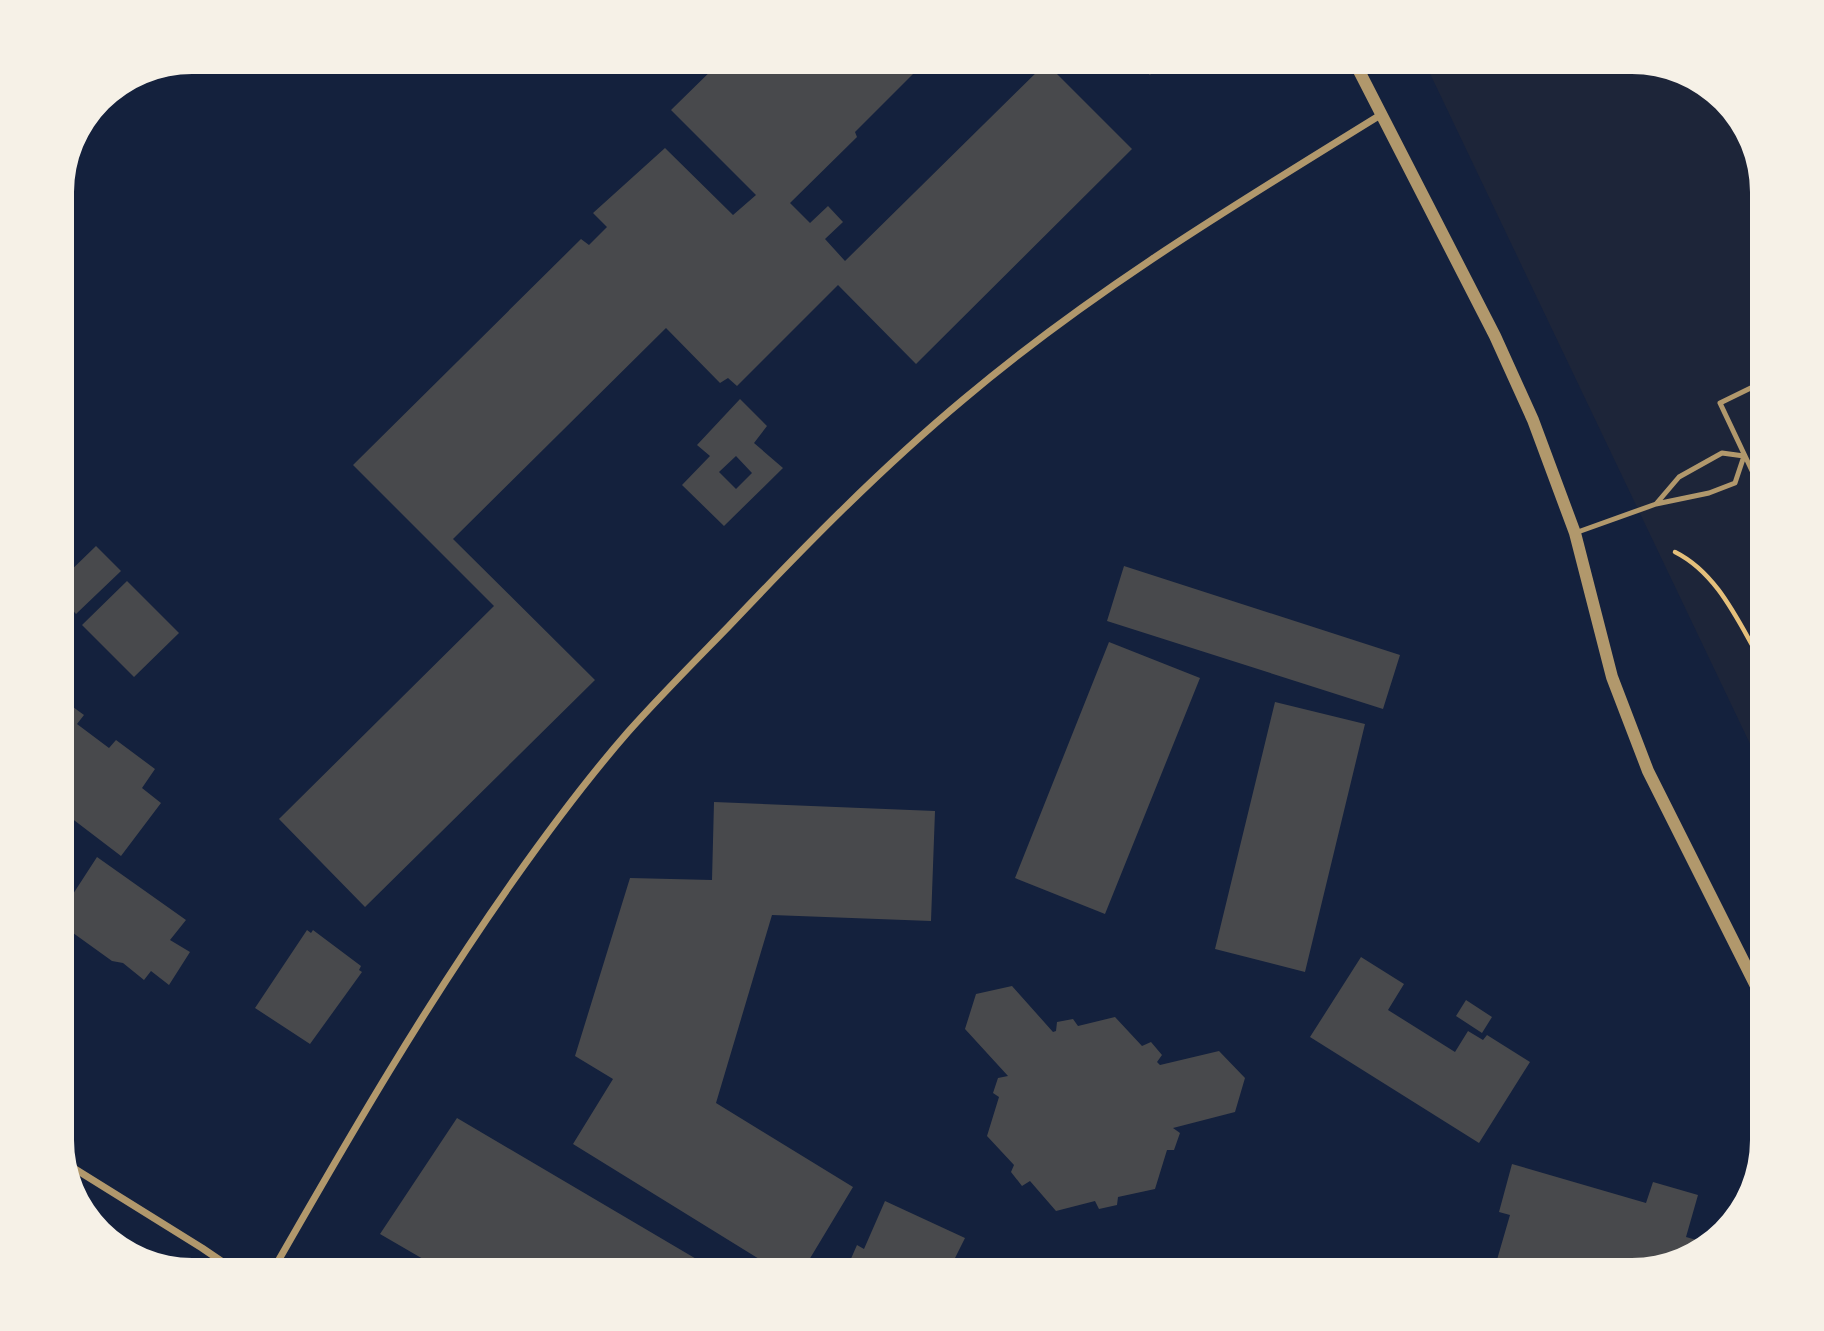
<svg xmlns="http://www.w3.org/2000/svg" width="1824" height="1331" font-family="Overpass,sans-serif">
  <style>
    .green { fill: #1d2539 }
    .building { fill: #48494c; fill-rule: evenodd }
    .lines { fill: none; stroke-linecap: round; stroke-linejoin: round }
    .path { stroke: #e5c07b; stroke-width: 4.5 }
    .service { stroke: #b1986c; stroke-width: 5 }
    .minor { stroke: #b1986c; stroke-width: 7 }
    .tertiary { stroke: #b1986c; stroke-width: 12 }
  </style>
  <rect width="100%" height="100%" fill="#14213d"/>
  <path class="green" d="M1424,61H1633L1711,88L1749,134L1763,192V771Z"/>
  <path class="building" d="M721,61H926L855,132L857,137L790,203L810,223L828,206L843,222L825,239L845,261L1046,63L1132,149L916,364L838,285L737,386L728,378L720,383L666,328L453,539L595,680L365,907L279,819L494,606L353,465L581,239L589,245L607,227L593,213L665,148L733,215L756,195L671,110Z
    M1134,61H1161L1150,75Z
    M740,399L767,426L754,443L783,468L724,526L682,485L710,456L697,445ZM736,456L752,473L736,489L719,472Z
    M96,546L121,571L76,614L62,599V579Z
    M1124,566L1400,655L1383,709L1107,621Z
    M127,581L179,633L134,677L82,625Z
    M1109,642L1200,678L1105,914L1015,878Z
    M62,699L84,715L77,724L109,748L116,740L155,769L142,788L161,803L121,856L62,811Z
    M1275,702L1365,724L1305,972L1215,949Z
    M714,802L935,811L931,921L772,915L716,1103L853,1187L803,1270H777L573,1144L613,1079L575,1056L630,878L712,880Z
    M97,857L186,920L170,940L190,952L169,985L151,971L144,980L123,963L112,961L62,925V911Z
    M307,930L311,933L313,930L361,966L359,970L362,972L310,1044L255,1008Z
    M1361,957L1404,984L1388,1010L1455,1052L1468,1031L1483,1040L1487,1035L1530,1062L1479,1143L1310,1037Z
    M1012,986L1053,1032L1056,1031L1057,1022L1073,1019L1078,1026L1115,1017L1142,1046L1151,1042L1162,1055L1157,1062L1160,1065L1219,1051L1245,1078L1235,1112L1173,1128L1180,1133L1174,1150H1167L1155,1189L1118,1197L1117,1205L1099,1209L1095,1201L1056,1211L1030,1181L1022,1186L1011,1172L1014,1165L987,1136L999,1097L993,1093L998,1078L1008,1076L965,1029L976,994Z
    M1466,1000L1492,1017L1482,1033L1456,1016Z
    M457,1118L715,1270H442L380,1234Z
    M1512,1164L1646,1203L1653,1182L1698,1195L1686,1237L1707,1243L1690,1256L1632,1270H1494L1510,1215L1499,1212Z
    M885,1201L965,1238L949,1270H846L857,1245L864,1249Z"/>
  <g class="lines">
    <path class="path" d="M1675,552C1719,574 1739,624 1763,664"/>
    <path class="service" d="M1763,382L1720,403L1763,494
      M1722,453L1744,456L1735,483L1709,493L1656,504L1679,477Z
      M1575,533L1656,504"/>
    <path class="minor" d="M67,1164L202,1248L230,1267L241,1270
      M273,1270C349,1137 425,1006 513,881C549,830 587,779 628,732C660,696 695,661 729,626C804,547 880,469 964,399C1093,290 1238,203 1382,114"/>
    <path class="tertiary" d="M1354,61L1495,336L1533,420L1575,533L1612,677L1648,771L1763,1000"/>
  </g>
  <path d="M0 0H1824V1331H0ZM192 74H1632A118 118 0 0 1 1750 192V1140A118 118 0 0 1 1632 1258H192A118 118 0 0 1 74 1140V192A118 118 0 0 1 192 74Z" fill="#f6f1e7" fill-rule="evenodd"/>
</svg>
